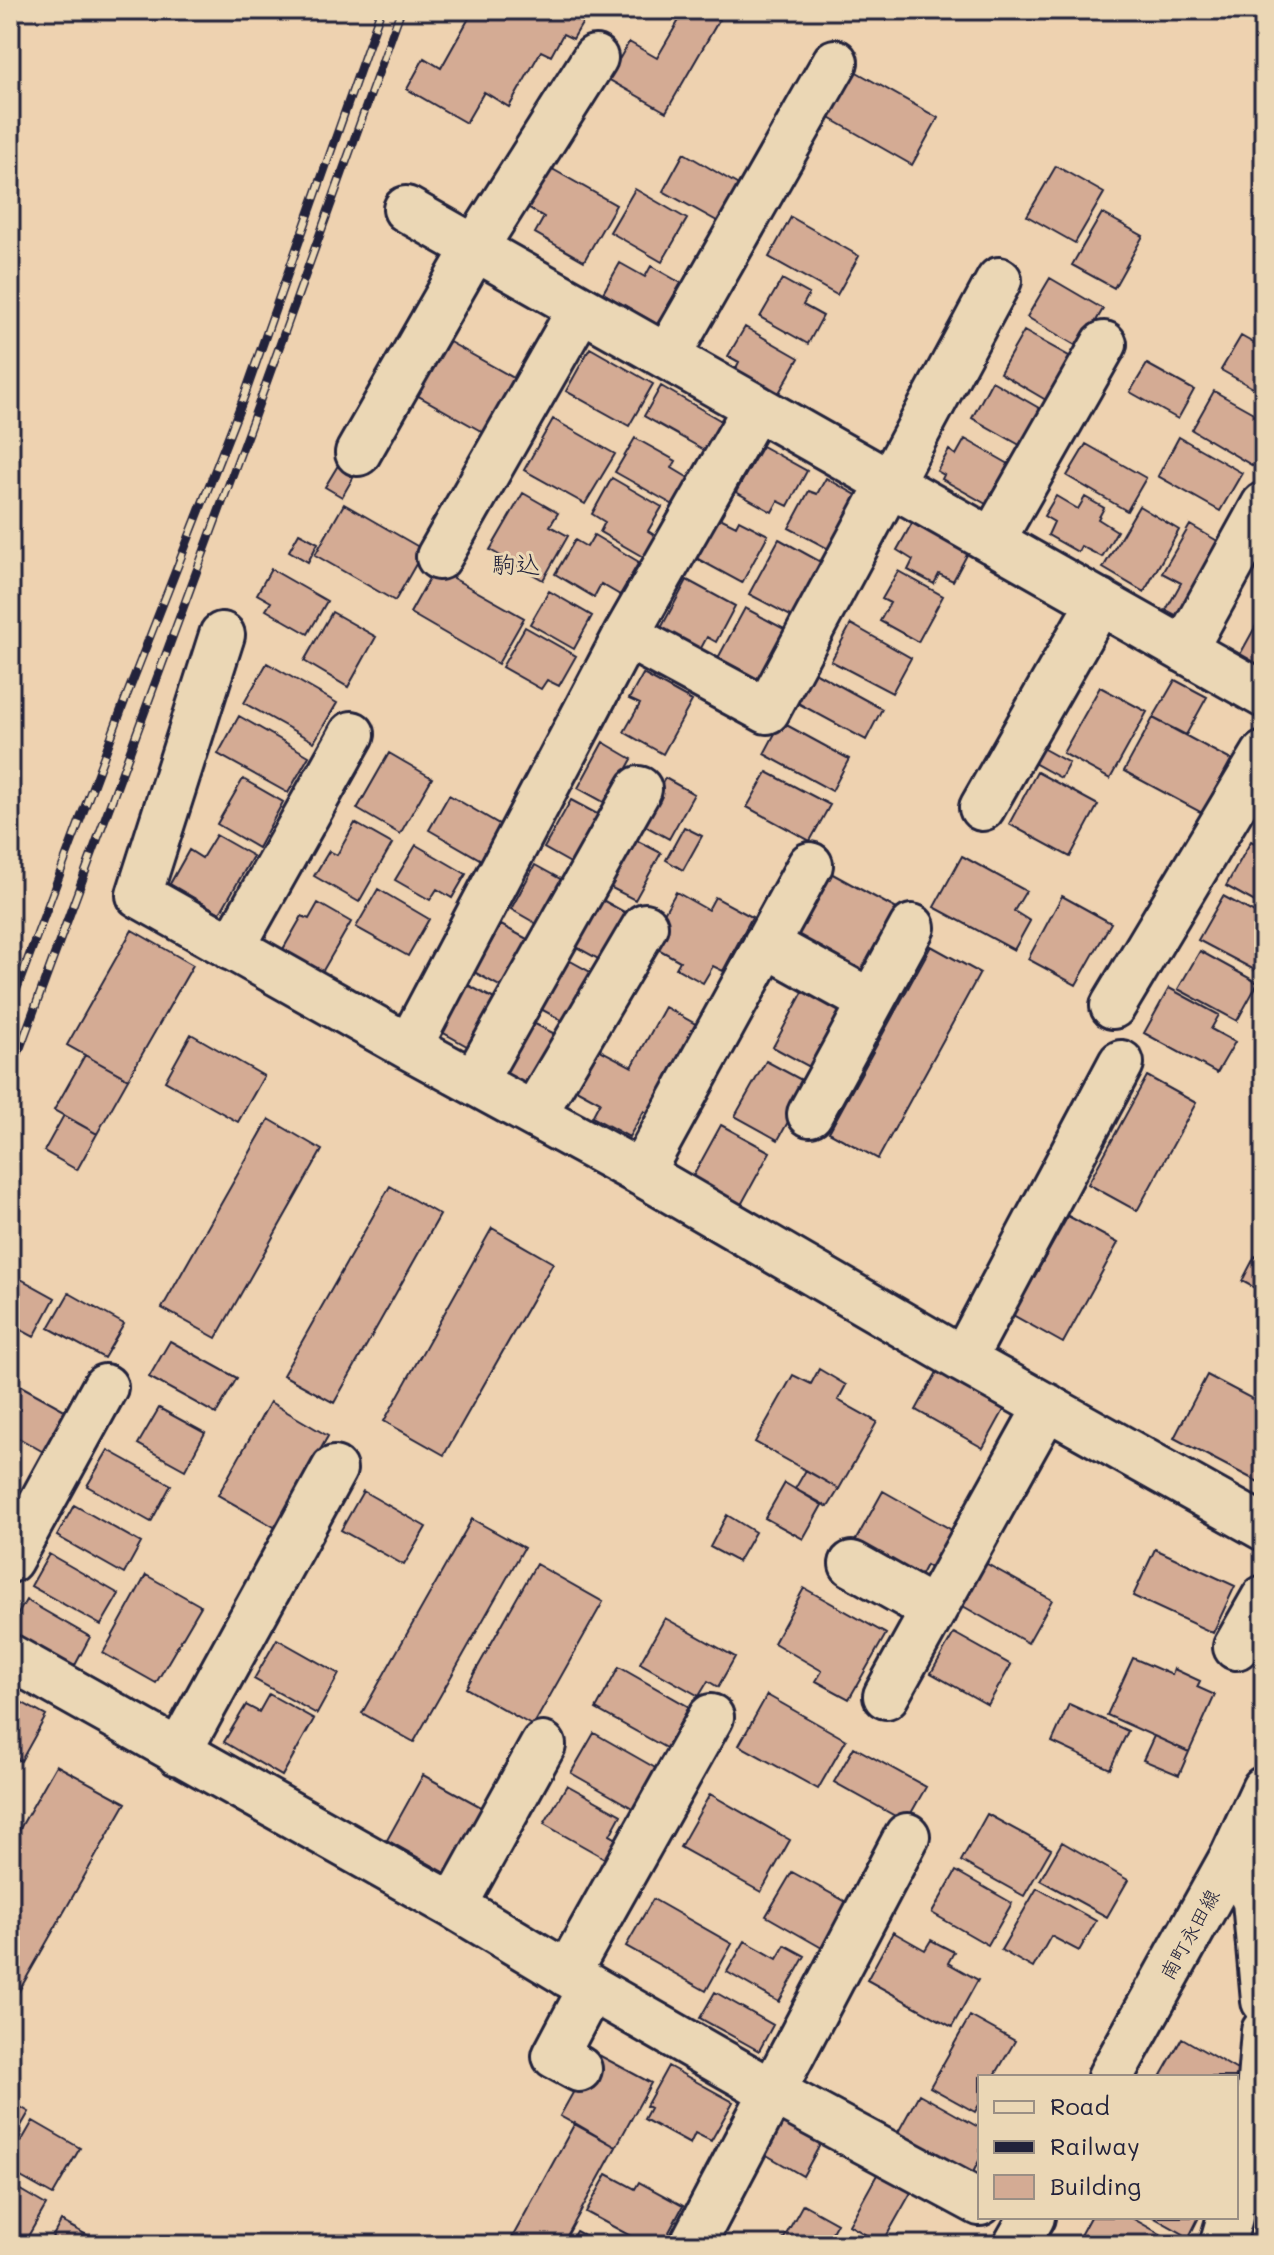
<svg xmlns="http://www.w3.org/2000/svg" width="1274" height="2255" font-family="Mali,'Klee One',sans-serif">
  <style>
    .building { fill: #d4ab94; stroke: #22223b; stroke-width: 2 }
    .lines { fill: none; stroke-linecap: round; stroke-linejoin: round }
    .minor-casing { stroke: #22223b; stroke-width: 50 }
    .minor { stroke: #ebd7b5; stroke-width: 44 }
    .rail-casing { stroke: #22223b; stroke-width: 9 }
    .rail { stroke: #ebd7b5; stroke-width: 6; stroke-dasharray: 18; stroke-linecap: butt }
    .labels { text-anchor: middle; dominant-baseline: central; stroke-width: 6; stroke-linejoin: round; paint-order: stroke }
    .street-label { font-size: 20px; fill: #22223b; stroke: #ebd7b5 }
    .quarter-label { font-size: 24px; fill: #22223b; stroke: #ebd7b5 }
  </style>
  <rect width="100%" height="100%" fill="#eed2b0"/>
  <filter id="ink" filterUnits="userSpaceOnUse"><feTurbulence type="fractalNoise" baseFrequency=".0125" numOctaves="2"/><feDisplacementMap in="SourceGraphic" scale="16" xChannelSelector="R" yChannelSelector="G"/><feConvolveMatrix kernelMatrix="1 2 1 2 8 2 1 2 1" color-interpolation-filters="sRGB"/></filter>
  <g filter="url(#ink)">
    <path class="building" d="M485,10H590L573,39L563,34L551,56L541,51L509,107L484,92L466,123L407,89L424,58L441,68L473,11L481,16Z
      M685,10H702L719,20L666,112L608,79L629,42L657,58Z
      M853,70L938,118L912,165L826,116Z
      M684,153L747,190L726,226L663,191Z
      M547,166L616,205L584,261L535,233L544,217L524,205Z
      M1056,166L1104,193L1075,243L1027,216Z
      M635,189L687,219L662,262L610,232Z
      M1102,213L1143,236L1114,288L1072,265Z
      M791,217L859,256L837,295L769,257Z
      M620,263L645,277L651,266L681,283L657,324L603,293Z
      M1050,278L1103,309L1080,348L1027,317Z
      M782,279L809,294L803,305L823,316L808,344L760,317Z
      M745,327L799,358L776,398L733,374L739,362L728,356Z
      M1024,331L1076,360L1051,403L1000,373Z
      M1241,336L1264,349V394L1221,370Z
      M446,340L519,381L488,435L415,394Z
      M590,348L653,384L629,426L566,391Z
      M1147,364L1194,390L1178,419L1130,392Z
      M992,381L1046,412L1025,448L972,418Z
      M661,386L725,423L708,452L644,416Z
      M1214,391L1264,419V451L1255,467L1192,430Z
      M553,419L615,454L585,504L524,470Z
      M1179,437L1242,473L1220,511L1158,476Z
      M635,438L676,461L672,468L692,480L677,507L615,472Z
      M965,439L1016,468L993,508L942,479L944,475L937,471L949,450L956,455Z
      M1086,444L1146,478L1127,511L1067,476Z
      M762,446L807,471L788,506L778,501L772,512L736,492Z
      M340,462L357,471L342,497L325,487Z
      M612,478L662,507L648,531L662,540L650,561L600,532L605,522L592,514Z
      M826,478L865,500L836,553L789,528L809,491L817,494Z
      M523,493L558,513L550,526L568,536L543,580L490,550Z
      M1056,496L1078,509L1085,497L1104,508L1098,519L1117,531L1102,557L1081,546L1078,552L1048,535L1054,522L1044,516Z
      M344,504L424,550L395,601L315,555Z
      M1139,506L1179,530L1144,592L1103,568Z
      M718,517L736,526L739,520L768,535L742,583L696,558Z
      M912,523L968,553L953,581L939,574L934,584L908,570L913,560L897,550Z
      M1190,525L1228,547L1185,620L1166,610L1181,583L1162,573Z
      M299,533L318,543L308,562L289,551Z
      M594,535L639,562L620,595L601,584L594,597L555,574L575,540L587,547Z
      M779,539L828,566L798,620L749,594Z
      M435,568L524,618L498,664L410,613Z
      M271,569L327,601L308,634L266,610L271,602L257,594Z
      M898,571L943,596L918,642L880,621L890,603L882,599Z
      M687,580L735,606L716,642L707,637L700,650L661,628Z
      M549,591L592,616L574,649L530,624Z
      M745,608L788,631L761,681L718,658Z
      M1264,611V673L1238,658Z
      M332,612L376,637L348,687L304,661Z
      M851,624L911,658L892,693L831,661Z
      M525,627L576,656L559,686L547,680L541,689L502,667Z
      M267,663L337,703L314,742L244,703Z
      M811,670L882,709L866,740L794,701Z
      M643,674L692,701L663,754L624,732L640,704L629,699Z
      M1175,680L1207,697L1186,735L1153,718Z
      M1100,687L1147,712L1110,779L1063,753Z
      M239,716L309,756L288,793L218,754Z
      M1153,718L1231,760L1202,813L1124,771Z
      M781,722L849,759L832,791L764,754Z
      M603,742L632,759L607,804L578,788Z
      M1042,748L1069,763L1061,778L1034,763Z
      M389,753L432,778L400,834L357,809Z
      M767,772L830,805L810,841L747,807Z
      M1037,772L1098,805L1070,857L1009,824Z
      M665,778L694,794L669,839L640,823Z
      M243,779L283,802L258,848L217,824Z
      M449,795L504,827L485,862L429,830Z
      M571,800L601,816L574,865L544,848Z
      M355,823L392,844L359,902L314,876L329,851L337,855Z
      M684,827L702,836L683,870L666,860Z
      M216,835L253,856L220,913L170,884L189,850L202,858Z
      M632,838L661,853L635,900L606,885Z
      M1251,841L1264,848V907L1226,886Z
      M416,845L466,874L452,898L437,889L430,900L395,880Z
      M962,856L1026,891L1014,911L1030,921L1014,950L934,907Z
      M535,865L562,880L537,924L511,909Z
      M829,872L904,913L868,977L794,937Z
      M378,889L429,919L408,956L356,927Z
      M676,892L708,910L715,897L752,917L723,971L713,966L703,983L676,968L680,961L647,943Z
      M1062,896L1111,923L1076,985L1028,959Z
      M1223,896L1264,918V975L1198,940Z
      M597,897L626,913L600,960L571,944Z
      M318,903L351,922L321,974L282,951L302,916L309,919Z
      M501,925L529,940L503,988L474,972Z
      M132,930L193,965L128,1079L67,1045Z
      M931,946L980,973L878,1159L829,1132Z
      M1200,951L1258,983L1237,1021L1178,989Z
      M565,958L592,973L565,1022L537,1007Z
      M468,985L500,1002L474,1050L442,1032Z
      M1169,988L1219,1015L1211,1029L1235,1042L1217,1073L1144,1033Z
      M804,990L848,1014L817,1071L773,1047Z
      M665,1007L699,1026L650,1115L644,1111L629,1137L592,1117L600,1102L565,1083L587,1043L632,1067Z
      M529,1021L557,1035L527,1089L499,1074Z
      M191,1034L264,1076L238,1122L165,1081Z
      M85,1055L128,1079L97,1134L54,1110Z
      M766,1061L809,1084L778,1140L735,1116Z
      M1147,1076L1196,1103L1137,1211L1088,1184Z
      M64,1115L97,1134L77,1170L44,1151Z
      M269,1119L322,1150L216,1338L162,1308Z
      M721,1125L770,1152L741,1205L692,1178Z
      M390,1186L440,1215L334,1403L283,1375Z
      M1068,1216L1118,1243L1063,1343L1013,1315Z
      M492,1228L553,1263L444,1455L384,1421Z
      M1255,1256L1264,1261V1293L1242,1281Z
      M10,1273L55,1298L34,1337L10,1324Z
      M69,1293L124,1324L104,1358L49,1328Z
      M170,1341L237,1378L216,1414L149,1377Z
      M819,1369L846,1385L838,1400L877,1422L839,1489L755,1442L793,1375L811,1384Z
      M937,1372L1004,1410L983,1448L916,1410Z
      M1207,1375L1264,1405V1485L1174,1438Z
      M10,1380L70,1413L47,1454L10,1433Z
      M270,1402L328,1436L276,1528L218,1495Z
      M159,1408L205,1433L185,1470L138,1444Z
      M108,1450L171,1485L151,1522L87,1486Z
      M806,1470L839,1489L828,1507L795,1489Z
      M785,1483L822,1505L803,1539L765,1518Z
      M363,1491L426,1527L404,1565L341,1530Z
      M883,1491L959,1534L937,1572L926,1565L917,1582L853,1545Z
      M74,1505L141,1543L124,1574L57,1536Z
      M727,1515L755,1532L738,1562L710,1547Z
      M472,1519L524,1548L414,1742L362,1713Z
      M1155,1549L1235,1586L1213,1633L1133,1596Z
      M49,1554L119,1594L101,1625L31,1586Z
      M978,1559L1052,1600L1028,1643L954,1601Z
      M536,1564L603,1602L533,1726L466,1688Z
      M146,1575L201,1606L156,1683L103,1653Z
      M804,1588L886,1634L849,1699L816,1681L822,1671L774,1643Z
      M26,1600L90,1637L72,1671L10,1636V1628Z
      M665,1618L735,1657L718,1687L708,1681L699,1696L640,1663Z
      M954,1633L1011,1665L988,1705L931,1673Z
      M277,1639L339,1674L317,1714L254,1679Z
      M1133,1658L1172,1675L1174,1669L1200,1681L1197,1687L1215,1695L1189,1752L1107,1715Z
      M619,1667L689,1707L666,1748L596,1709Z
      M269,1694L314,1719L282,1776L224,1742L246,1705L259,1712Z
      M767,1695L846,1740L818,1789L739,1745Z
      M10,1696L46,1716L21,1761L10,1755Z
      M1069,1704L1128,1731L1110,1769L1052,1742Z
      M594,1733L659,1770L636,1810L571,1773Z
      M1154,1736L1189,1752L1179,1775L1143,1760Z
      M854,1747L926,1787L906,1822L834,1782Z
      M56,1765L126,1803L11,2005L10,1846Z
      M423,1775L483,1808L446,1873L387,1840Z
      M567,1785L621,1815L610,1835L624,1843L613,1863L544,1824Z
      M710,1794L790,1840L761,1892L680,1847Z
      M987,1814L1051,1849L1024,1896L961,1861Z
      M1062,1842L1128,1880L1107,1917L1040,1880Z
      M956,1871L1012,1903L988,1945L932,1913Z
      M792,1872L848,1903L822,1948L766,1916Z
      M1037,1888L1096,1921L1079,1951L1051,1936L1033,1968L1001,1950Z
      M653,1899L732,1944L706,1991L626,1946Z
      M893,1932L925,1950L931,1940L954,1952L948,1963L978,1980L952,2027L867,1980Z
      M745,1941L777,1959L785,1945L805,1956L779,2002L727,1972Z
      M715,1992L773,2025L759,2051L700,2018Z
      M970,2016L1015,2041L994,2077H980V2103L975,2112L930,2087Z
      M1182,2038L1239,2071L1235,2077H1160Z
      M595,2053L651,2083L616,2147L560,2116Z
      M668,2066L733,2102L711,2141L695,2133L690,2144L644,2119L650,2108L646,2106Z
      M919,2094L980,2128V2159L971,2176L897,2134Z
      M10,2101L29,2112L10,2145Z
      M782,2119L822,2141L803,2176L763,2153Z
      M33,2121L80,2148L53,2195L10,2171V2161Z
      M575,2123L616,2147L562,2245H508Z
      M879,2171L913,2189L882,2244L849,2225Z
      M607,2174L635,2189L639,2182L683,2206L662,2245H647L586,2212Z
      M10,2184L46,2205L23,2245H10Z
      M803,2204L837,2223L825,2245H792L783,2240Z
      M1090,2217H1130L1180,2245H1089L1078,2239Z
      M1153,2217H1199L1189,2237Z
      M61,2221L105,2245H48Z
      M576,2231L602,2245H568Z"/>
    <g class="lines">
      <defs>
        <path id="minor" d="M406,209L1264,695
          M667,357L835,62
          M358,453L475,248L595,58
          M992,541L1104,344
          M439,557L581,308
          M222,635L139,895L409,1047L641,1173L963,1360L1264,1528
          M626,635L767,711L999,280
          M1184,650L1264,505
          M982,808L1100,601
          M766,944L871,1002
          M232,948L352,734
          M1113,1006L1264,754
          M409,1047L626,635L756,407
          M474,1082L639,789
          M534,1114L645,926
          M810,1114L912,927
          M641,1173L810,865
          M963,1360L1121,1063
          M10,1560L105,1387
          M852,1564L934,1610
          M1236,1647L1264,1598
          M10,1657L454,1906L591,1988L773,2092L980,2203
          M886,1696L1047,1406
          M178,1753L334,1469
          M1233,1856L1255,1901L1264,2001
          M454,1906L543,1745
          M567,1974L711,1717
          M579,2069L555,2056L591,1988
          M1110,2077L1233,1856L1264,1789
          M1236,2198L1256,2130L1264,2031
          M692,2245L907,1836
          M1016,2245L1032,2217
          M1222,2245L1230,2217"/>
      </defs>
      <use href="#minor" class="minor-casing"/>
      <use href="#minor" class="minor"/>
      <defs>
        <path id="rail" d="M10,1007L125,700L244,397L381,10
          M10,1075L259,403L401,10"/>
      </defs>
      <use href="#rail" class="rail-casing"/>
      <use href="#rail" class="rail"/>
    </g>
  </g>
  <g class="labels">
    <g class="street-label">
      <text transform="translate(1189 1934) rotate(-61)">南町永田線</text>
    </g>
    <g class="quarter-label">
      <text x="516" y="563">駒込</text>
    </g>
  </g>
  <rect width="1274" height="2255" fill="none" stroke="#ebd7b5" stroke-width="40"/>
  <rect x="20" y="20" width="1234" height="2215" fill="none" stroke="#22223b" stroke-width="3" filter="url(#ink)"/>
  <rect x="978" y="2075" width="260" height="144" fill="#ebd7b5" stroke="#9b8f84" stroke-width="2"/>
  <rect x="994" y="2101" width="40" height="12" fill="#ebd7b5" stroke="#9b8f84" stroke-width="2"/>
  <text x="1050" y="2115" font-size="24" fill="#22223b">Road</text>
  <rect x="994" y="2141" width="40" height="12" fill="#22223b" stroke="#9b8f84" stroke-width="2"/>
  <text x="1050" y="2155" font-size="24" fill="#22223b">Railway</text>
  <rect x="994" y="2175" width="40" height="24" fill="#d4ab94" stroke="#9b8f84" stroke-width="2"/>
  <text x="1050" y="2195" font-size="24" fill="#22223b">Building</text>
</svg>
